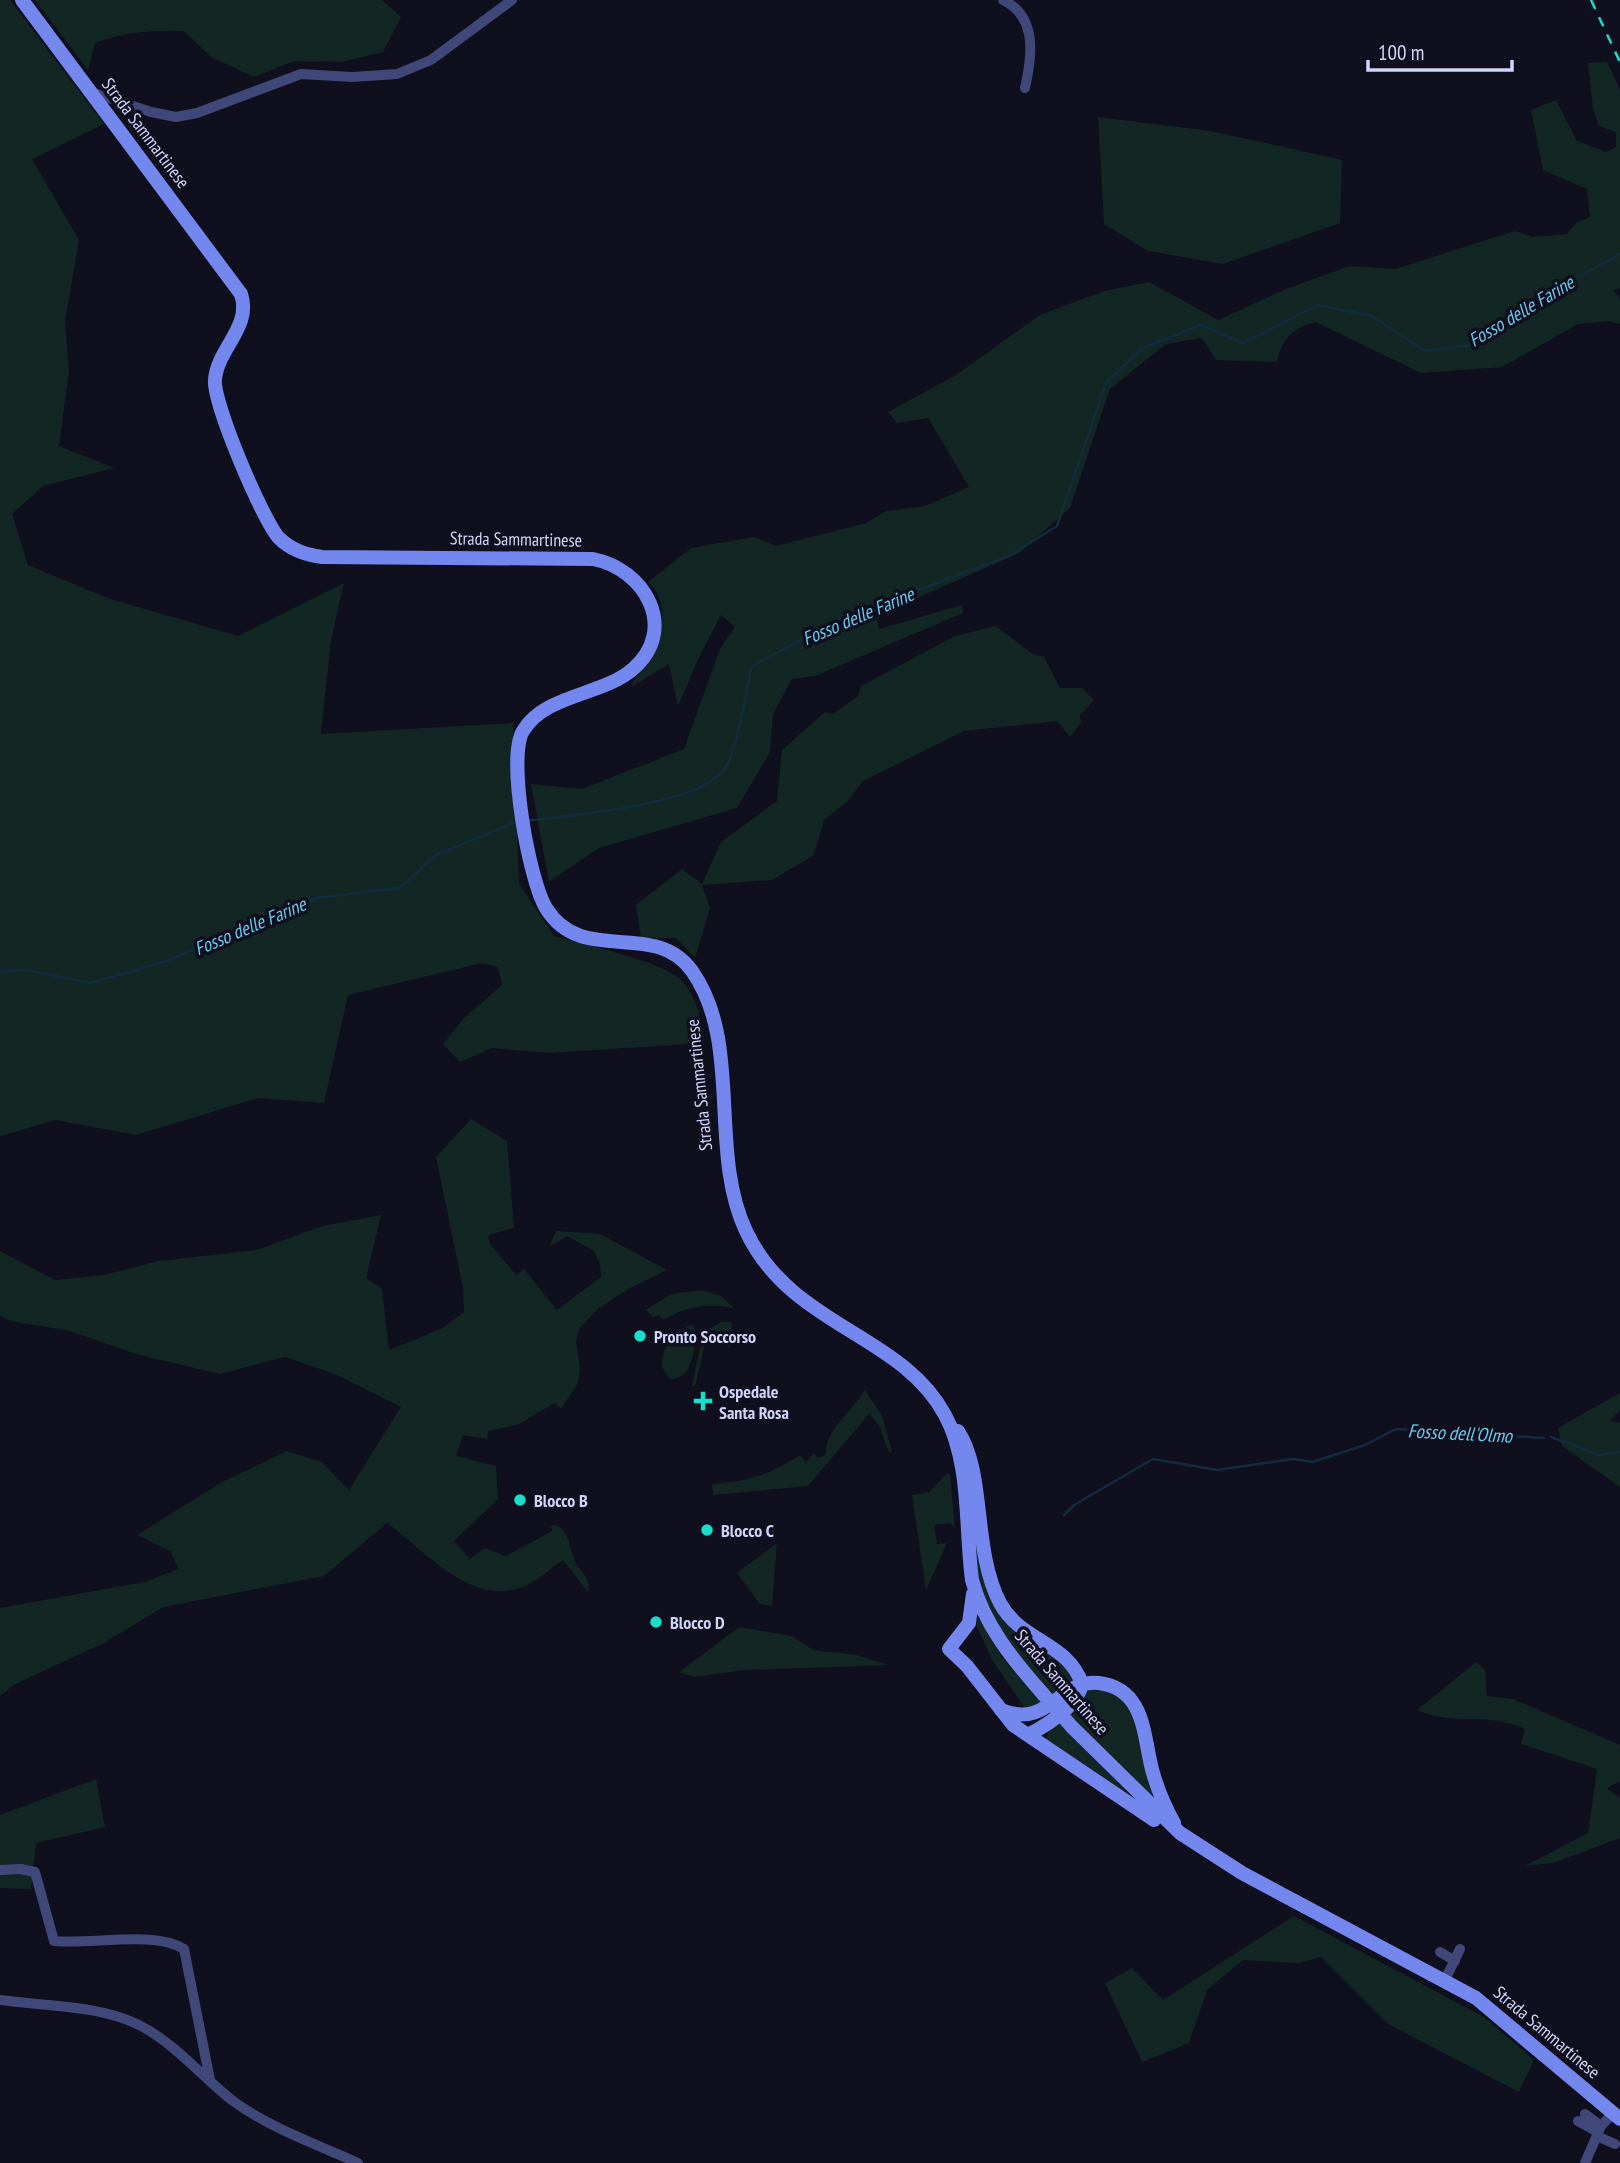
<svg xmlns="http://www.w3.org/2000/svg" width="1620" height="2163" font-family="'PT Sans Narrow',sans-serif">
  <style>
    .green { fill: #122723 }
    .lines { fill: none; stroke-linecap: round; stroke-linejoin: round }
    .stream { stroke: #122c3e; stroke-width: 2.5 }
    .minor { stroke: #3f4878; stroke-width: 10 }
    .secondary { stroke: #7387ef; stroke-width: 14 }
    .rail { stroke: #1addcc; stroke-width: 2.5; stroke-dasharray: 10 9; stroke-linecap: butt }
    .secondary-bridge { stroke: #7387ef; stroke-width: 14 }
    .poi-dot { fill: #1addcc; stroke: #0f0f1e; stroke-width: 2.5 }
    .labels { text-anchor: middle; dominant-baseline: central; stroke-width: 7; stroke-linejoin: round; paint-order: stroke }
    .street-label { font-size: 18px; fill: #d1d4fa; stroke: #0f0f1e }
    .poi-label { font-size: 18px; font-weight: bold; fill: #d1d4fa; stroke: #0f0f1e; text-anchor: start }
    .water-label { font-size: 19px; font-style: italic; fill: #6bcaee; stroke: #0f0f1e }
  </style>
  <rect width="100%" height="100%" fill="#0f0f1e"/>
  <path class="green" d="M0,0H10L104,124L32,159L79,240L65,322L69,371L59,446L114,468L43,486L12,514L28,565L110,599L238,636L344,583L331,641L321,734L513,723L519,884L554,936C579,943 662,962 679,978C697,995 702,1020 704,1043L549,1053L492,1048L460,1062L443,1044L463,1019L502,985L498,967L482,963L348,995L324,1103L258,1098L136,1135L56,1120L0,1136Z
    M35,0H382L401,17L383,52L342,62L294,61L254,77L211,57L184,31C152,30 125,32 95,43L88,70Z
    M1607,62L1620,90V288L1613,290L1620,299V324L1609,321L1578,324L1502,367L1421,373L1316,322C1292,328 1282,338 1277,362L1216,360L1202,338L1166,344L1110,389L1070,508L1019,553L876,616L879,629L962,605L963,613L815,676L792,679L773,714L770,752L737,808L599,848L549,882L531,784L582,789L684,749L720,649L735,627L721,615L700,655L678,706L669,664L631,687C636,672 650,664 656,650C664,629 667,597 648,582L691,548L754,537L776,546L866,523L886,511L925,506L969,487L928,418L897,423L888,412L956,375L1040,315L1104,291L1149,282L1218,320L1286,289L1350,266L1395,269L1515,231L1533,237L1567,234L1576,223L1590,217L1587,189L1543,170L1531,110L1556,100L1577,141L1606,152L1616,147V132L1599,126L1593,109L1588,63Z
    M1098,117L1211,131L1342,160L1340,223L1223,264L1148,251L1104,224Z
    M996,626L1033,654L1044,657L1060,688H1082L1094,700L1080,716L1081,723L1070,737L1057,721L964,731L863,781L848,801L824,820L814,855L772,880L702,885L710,908L695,958L676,938H641L636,905L682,869L702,884L721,842L777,801L782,750L825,712L833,714L858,696L861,686L955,636Z
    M471,1119L507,1141L514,1228L488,1235L490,1244L516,1275L524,1269L557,1310L601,1277L600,1264L594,1251L567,1236L549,1247L556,1231L600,1234L667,1270L628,1289L598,1309L580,1328L576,1341L580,1369L578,1383L561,1409L555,1403L517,1425L488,1431L487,1439L463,1435L456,1456L496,1466L498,1499L454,1541L470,1559L485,1548L506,1556L552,1531L551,1526L556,1525C572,1534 568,1548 576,1563C582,1574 591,1577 588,1592L563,1560C552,1567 540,1579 527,1585C473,1610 427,1552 387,1523L324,1576L163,1607L104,1643L15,1684L0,1696V1608L144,1582L179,1569L170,1551L137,1535L222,1482L287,1451L322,1462L349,1490L401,1407L335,1374L285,1357L220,1374L136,1354L70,1331L11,1321L0,1316V1251L55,1280L104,1275L159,1261L257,1250L322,1226L381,1215L366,1278L382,1289L389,1350L441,1329L464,1312L463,1288L436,1157Z
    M702,1290L721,1296L735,1309C713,1302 683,1307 664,1320L658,1315L654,1318L646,1310L671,1294Z
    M721,1322H732L730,1347H727L728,1339L707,1336L695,1386H692L703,1333Z
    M692,1325L697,1332C694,1349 693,1379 670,1379L662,1367C662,1346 672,1331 692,1325Z
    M865,1390L882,1416L892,1452L889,1453L879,1425L869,1414L808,1486L713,1495L712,1484C745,1482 772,1474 800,1455L806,1462L814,1453L818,1458L826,1455C824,1431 851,1413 865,1390Z
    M1620,1393V1410L1610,1421L1620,1423V1487L1562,1446L1558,1428Z
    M947,1473L950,1474L955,1528L950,1523L934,1525L937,1544L947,1543L926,1590L912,1495L929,1492Z
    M974,1529L988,1586L1061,1658L1076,1680L1027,1711L993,1661L976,1625L979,1618L1001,1656L1037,1699L1047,1691C1018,1657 988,1624 978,1579C974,1563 975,1545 974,1529Z
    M777,1543L772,1606L760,1604L737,1573Z
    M739,1627L792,1636L813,1650L856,1655L889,1665L745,1670L694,1677L679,1672Z
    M1476,1662L1485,1670L1487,1696L1513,1699L1620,1745V1781L1607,1788L1620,1799V1838L1553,1863L1525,1866L1588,1833L1597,1769L1521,1744L1525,1729C1486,1711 1456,1727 1417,1710Z
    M1091,1687L1115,1692L1131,1708L1159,1804L1068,1730L1127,1793L1046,1739L1050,1729Z
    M96,1779L105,1827L36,1843L31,1889L0,1888V1815Z
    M1294,1916L1484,2017L1534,2060L1519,2092L1388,2024L1321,1957L1300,1963L1243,1960L1207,1990L1189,2043L1142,2062L1105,1983L1132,1968L1163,2000Z"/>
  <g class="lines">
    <path class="stream" d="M526,821C569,815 707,806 727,765C738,745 746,691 752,666L838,620L1009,556L1057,526L1106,383L1143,348L1201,325L1243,343L1318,305L1372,316L1425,351L1473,345L1543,296L1620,254
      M0,972L26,970L91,983L164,962L316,898L400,888L436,855L516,822
      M1551,1437L1599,1455L1620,1452
      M1064,1515L1074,1505L1153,1459L1217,1470L1293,1459L1313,1462L1365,1445L1396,1429L1544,1438"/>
    <path class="minor" d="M1003,0C1038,17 1032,57 1025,88
      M91,92L151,112L176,117L197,113L301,74L352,77L397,74L431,60L512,0
      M0,1870L21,1869L35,1872L54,1941C91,1945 154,1930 184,1949L210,2080
      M1440,1952L1455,1961
      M1445,1980L1460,1949
      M0,2000C43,2006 97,2005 137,2024C174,2042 201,2076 233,2101C270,2128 316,2144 358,2163
      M1585,2114L1601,2126
      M1578,2121L1598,2132
      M1599,2137L1615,2144
      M1585,2163L1601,2126L1613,2113"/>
    <path class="secondary" d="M22,0L241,294C252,327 218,348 215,379C212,401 263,521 279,538C291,550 306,555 322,557L593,559C645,569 679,629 633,669C602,696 545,694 523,731C507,758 529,880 546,908C582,967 654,918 692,971C743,1043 708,1151 746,1231C791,1327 901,1333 945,1415C971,1463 965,1527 972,1580C984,1625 1013,1660 1043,1694
      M958,1431C986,1474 972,1549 1000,1603C1021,1642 1068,1642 1082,1684C1077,1707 1047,1725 1028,1735
      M973,1594L969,1623L949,1649L967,1666L1013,1725L1154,1820
      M1001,1710C1049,1730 1060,1678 1099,1683C1147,1689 1143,1739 1153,1773C1158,1790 1165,1807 1174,1823
      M1072,1727L1180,1833L1242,1873L1476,1998L1620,2119"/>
    <path class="rail" d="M1591,0L1620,62"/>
    <path class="secondary-bridge" d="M1043,1694L1072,1727"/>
  </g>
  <g class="poi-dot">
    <circle cx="640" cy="1336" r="7"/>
    <path d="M699.5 1390.5h7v7h7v7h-7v7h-7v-7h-7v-7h7z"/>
    <circle cx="520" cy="1500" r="7"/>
    <circle cx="707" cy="1530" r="7"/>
    <circle cx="656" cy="1622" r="7"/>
  </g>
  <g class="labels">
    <g class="street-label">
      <text transform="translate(146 133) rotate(53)">Strada Sammartinese</text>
      <text transform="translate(516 539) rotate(1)">Strada Sammartinese</text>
      <text transform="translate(699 1085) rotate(-96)">Strada Sammartinese</text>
      <text transform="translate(1062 1682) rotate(49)">Strada Sammartinese</text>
      <text transform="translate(1547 2032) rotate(40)">Strada Sammartinese</text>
    </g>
    <g class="poi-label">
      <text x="654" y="1336">Pronto Soccorso</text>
      <text x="719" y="1391">Ospedale<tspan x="719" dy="21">Santa Rosa</tspan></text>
      <text x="534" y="1500">Blocco B</text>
      <text x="721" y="1530">Blocco C</text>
      <text x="670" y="1622">Blocco D</text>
    </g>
    <g class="water-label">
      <text transform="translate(1521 311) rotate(-31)">Fosso delle Farine</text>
      <text transform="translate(858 616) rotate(-23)">Fosso delle Farine</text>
      <text transform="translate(250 926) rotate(-23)">Fosso delle Farine</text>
      <text transform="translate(1460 1433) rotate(3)">Fosso dell'Olmo</text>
    </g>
  </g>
  <path d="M1368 60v10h144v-10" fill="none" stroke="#d1d4fa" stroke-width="3.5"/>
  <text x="1378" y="60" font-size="21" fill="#d1d4fa" stroke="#0f0f1e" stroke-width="5" paint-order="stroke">100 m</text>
</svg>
